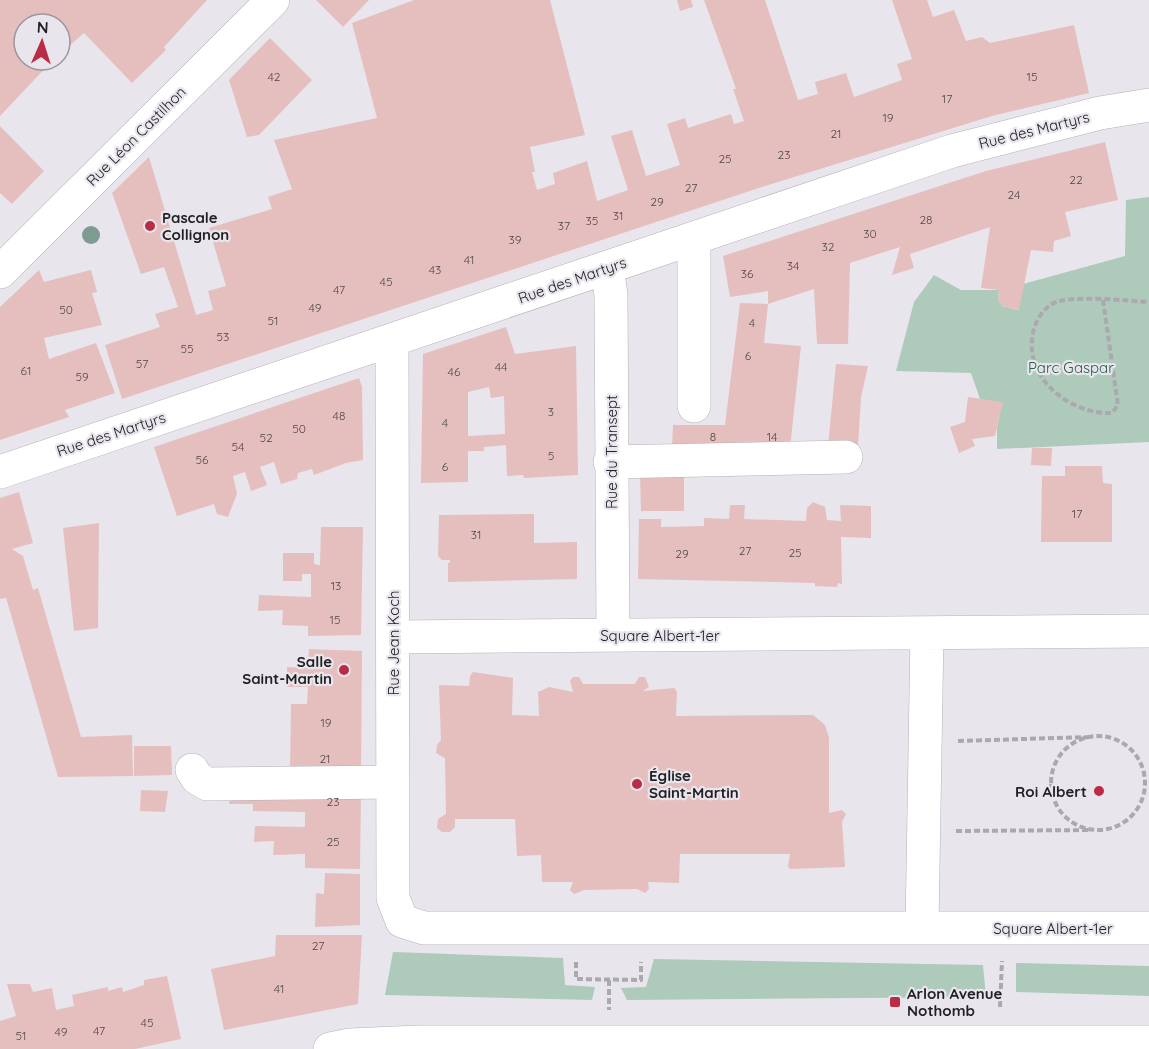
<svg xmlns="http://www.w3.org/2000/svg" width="1149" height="1049" font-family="Quicksand,sans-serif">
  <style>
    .green { fill: #adcabb }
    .building { fill: #e4bfbe; fill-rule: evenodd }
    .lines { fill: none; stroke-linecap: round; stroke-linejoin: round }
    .minor-casing { stroke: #b3b0b7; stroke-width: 34 }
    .major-casing { stroke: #b3b0b7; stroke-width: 34 }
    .path { stroke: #aba8af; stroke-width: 4; stroke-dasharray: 6 3; stroke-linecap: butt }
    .minor { stroke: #fff; stroke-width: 33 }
    .major { stroke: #fff; stroke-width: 33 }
    .tree { fill: #7d9b91 }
    .poi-dot { fill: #bc2b45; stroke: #e9e5ed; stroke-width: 2 }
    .labels { text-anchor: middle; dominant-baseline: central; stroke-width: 4.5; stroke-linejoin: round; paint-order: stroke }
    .number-label { font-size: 12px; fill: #52484a }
    .street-label { font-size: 15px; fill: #222124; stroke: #e9e5ed }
    .poi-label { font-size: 15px; font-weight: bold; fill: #222124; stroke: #e9e5ed; text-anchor: start }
    .park-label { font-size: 15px; fill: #255e46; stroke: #e9e5ed }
  </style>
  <rect width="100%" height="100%" fill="#e9e5ed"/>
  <path class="green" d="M1149,197V442L997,449V429L1002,403L980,399L971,373L896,371L914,302L934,275L961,290H999L998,300L1002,306L1018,310L1023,284L1125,256L1126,200Z
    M393,952L563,958L565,985L595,987L592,1000L385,995Z
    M654,959L983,965L986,997L627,1000L621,988L646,987Z
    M1016,963L1149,966V996L1016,992Z"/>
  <path class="building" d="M0,0H207L164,47L166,50L132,83L84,33L60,54V24H24V60H53L0,116Z
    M316,0H369L343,27Z
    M414,0H550L585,135L530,147L535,172H532L537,190L555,184L553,173L587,161L597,201L628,190L611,136L632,130L646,176L680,165L667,124L685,118L688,128L731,114L734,124L744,121L733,89H736L704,0H765L798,100L818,94L815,82L846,73L854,97L902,80L897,64L912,59L892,0H927L933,17L954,10L966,41L982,37L990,43L1074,25L1089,93L992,116L765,186L122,399L105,345L160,327L155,314L178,307L164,267L141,274L112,193L149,157L196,315L213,310L208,291L226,286L209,228L272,209L268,197L292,189L274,140L377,118L352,23Z
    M677,0H691L693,7L680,11Z
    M270,38L312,80L259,135L247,137L229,80Z
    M0,126L44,171L12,204L0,193Z
    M1105,142L1118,200L1065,212L1071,236L1054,241L1053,252L1031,250L1019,310L1002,306L998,300L999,290L981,288L990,227L910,254L914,268L892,275L900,247L850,263L848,344H817L814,289L768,304L764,343L801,346L790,448H672L673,425H725L740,303L768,304V291L730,297L723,256L986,171Z
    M39,270L44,282L91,270L97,292L92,293L102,325L44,338L49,359L96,343L115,393L65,410L69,417L0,440V307Z
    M506,327L515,354L576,346L578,475L524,478L523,475L507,476L506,445L484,447V451H468V482L421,483L423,354ZM489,387L491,398L504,396L505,434L468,436V392Z
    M836,364L868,366L861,397L858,446H828Z
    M359,378L362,387L363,460L346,463L314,475L312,469L298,473L297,479L281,484L274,462L260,467L267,485L251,491L245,472L233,476L237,494L228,517L217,514L214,504L177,516L154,447Z
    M968,397L1003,402L995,436L972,439L975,446L959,453L950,427L965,422Z
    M1032,448H1052L1051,466L1031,465Z
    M1065,466H1102L1103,483L1112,484V542H1041L1042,476H1065Z
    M684,474V511H641L640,475Z
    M19,492L33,543L12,549L23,556L33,590L38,588L81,737L132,735L133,776L58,777L7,601L6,598L0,599V498Z
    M813,502L825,507L827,520L841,521L840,505L871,506V538L841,537L842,584L838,583L837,587L815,586V583L638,579L639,519H661V527L704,526V518L729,519L730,505H745L744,519L806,521L807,508Z
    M534,514V543L577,542V579L448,582V563H450V560H442L438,556L439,515Z
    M99,523L98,628L74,631L63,528Z
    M321,527H363L361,635L308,636V626L282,625L283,610L258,611L259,595L311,597V574H302V581H283V553H314V564L320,565Z
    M309,649L362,651L361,775L290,774L291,704H307L308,687H287V667L308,668Z
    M473,672L513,678L512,715L539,716L538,692L549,687L573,692L570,681L573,677H579L583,684H635L639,677H645L649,687L643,691L674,688L677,692L676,716L813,715L825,725L829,738V813L842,810L846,814L842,822L845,867L790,869L788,866L790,854H680L679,883L648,882L649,889L645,893L637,889L584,890L574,894L570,890L573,882H542L541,855L517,856L515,819H455V827L450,832H442L437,828L438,819L446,814L445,758L436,753L437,745L441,740L439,685L469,686L470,676Z
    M134,746H171L172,775L134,776Z
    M141,790L168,791L165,812L140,811Z
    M230,791H361L360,869L305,868V854L273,855L274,841L254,842L255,826L305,827V812L253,811V804H229Z
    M325,873L360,874V925L315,927L316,893L324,894Z
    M276,935H362L358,1004L224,1030L211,969L275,956Z
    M167,976L181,1039L135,1049H0V1021L16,1016L7,984H30L33,992L52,988L56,1010L74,1006L72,995L108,987V991L122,987L123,992L144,985V980Z"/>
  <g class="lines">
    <defs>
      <path id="minor" d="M607,268L611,295L613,635
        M392,341L393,898L402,921L424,928H1149
        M694,406V238
        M610,462L846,457
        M0,472L952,151L1100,113L1149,105
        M394,637L1149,631
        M192,770L197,778L207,784L393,782
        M922,928L927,633
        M330,1049L350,1045L418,1042H1149"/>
      <path id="major" d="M0,272L273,0"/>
    </defs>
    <use href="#minor" class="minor-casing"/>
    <use href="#major" class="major-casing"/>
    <path class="path" d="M1103,300L1118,405L1112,413C1071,415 1023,378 1033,333C1035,322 1042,310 1052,304C1068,294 1129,301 1149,302
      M1051 783a47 47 0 1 1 94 0a47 47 0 1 1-94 0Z
      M958,741L1089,737
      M956,831L1090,830
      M576,962V979L641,980V962
      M609,980V1010
      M1000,1007L1002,961"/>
    <use href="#minor" class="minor"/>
    <use href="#major" class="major"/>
  </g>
  <circle class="tree" cx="91" cy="235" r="9"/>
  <g class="poi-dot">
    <circle cx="150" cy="226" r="6"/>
    <circle cx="344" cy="670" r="6"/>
    <circle cx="637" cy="784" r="6"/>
    <circle cx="1099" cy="791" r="6"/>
    <rect x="889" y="996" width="12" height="12" rx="3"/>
  </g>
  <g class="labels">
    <g class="number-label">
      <text x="274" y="76">42</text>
      <text x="1032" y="76">15</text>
      <text x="947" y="98">17</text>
      <text x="888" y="117">19</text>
      <text x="836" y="133">21</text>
      <text x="784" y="154">23</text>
      <text x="725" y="158">25</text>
      <text x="1076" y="179">22</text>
      <text x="691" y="187">27</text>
      <text x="1014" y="194">24</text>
      <text x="657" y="201">29</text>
      <text x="618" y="215">31</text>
      <text x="926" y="219">28</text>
      <text x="592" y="220">35</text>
      <text x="564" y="225">37</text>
      <text x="870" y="233">30</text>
      <text x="515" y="239">39</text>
      <text x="828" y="246">32</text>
      <text x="469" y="259">41</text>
      <text x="793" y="265">34</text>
      <text x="435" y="269">43</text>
      <text x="747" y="273">36</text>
      <text x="386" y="281">45</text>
      <text x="339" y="289">47</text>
      <text x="315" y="307">49</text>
      <text x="66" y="309">50</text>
      <text x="273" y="320">51</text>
      <text x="752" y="322">4</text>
      <text x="223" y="336">53</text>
      <text x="187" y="348">55</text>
      <text x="748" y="355">6</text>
      <text x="142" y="363">57</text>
      <text x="501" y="366">44</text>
      <text x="26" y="370">61</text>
      <text x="454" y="371">46</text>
      <text x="82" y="376">59</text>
      <text x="551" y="411">3</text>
      <text x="339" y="415">48</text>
      <text x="445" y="422">4</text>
      <text x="299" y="428">50</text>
      <text x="713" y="436">8</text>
      <text x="772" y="436">14</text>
      <text x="266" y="437">52</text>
      <text x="238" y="446">54</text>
      <text x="551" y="455">5</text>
      <text x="202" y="459">56</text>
      <text x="445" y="466">6</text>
      <text x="1077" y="513">17</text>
      <text x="476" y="534">31</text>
      <text x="745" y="550">27</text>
      <text x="795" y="552">25</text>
      <text x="682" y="553">29</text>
      <text x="336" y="585">13</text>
      <text x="335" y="619">15</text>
      <text x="326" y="722">19</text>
      <text x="325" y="758">21</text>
      <text x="333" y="801">23</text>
      <text x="333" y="841">25</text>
      <text x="318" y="945">27</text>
      <text x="279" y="988">41</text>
      <text x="147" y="1022">45</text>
      <text x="99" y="1030">47</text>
      <text x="61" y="1031">49</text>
      <text x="21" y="1035">51</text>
    </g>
    <g class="street-label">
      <text transform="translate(1034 130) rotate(-14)">Rue des Martyrs</text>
      <text transform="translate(136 136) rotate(-45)">Rue Léon Castilhon</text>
      <text transform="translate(572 280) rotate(-19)">Rue des Martyrs</text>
      <text transform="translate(111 434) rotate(-18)">Rue des Martyrs</text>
      <text transform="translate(611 452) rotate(-90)">Rue du Transept</text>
      <text x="660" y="635">Square Albert-1er</text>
      <text transform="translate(393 643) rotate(-90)">Rue Jean Koch</text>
      <text x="1053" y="928">Square Albert-1er</text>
    </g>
    <g class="poi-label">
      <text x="162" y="217">Pascale<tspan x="162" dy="17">Collignon</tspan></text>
      <text x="332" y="661" text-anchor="end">Salle<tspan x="332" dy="17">Saint-Martin</tspan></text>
      <text x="649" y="775">Église<tspan x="649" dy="17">Saint-Martin</tspan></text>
      <text x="1087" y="791" text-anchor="end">Roi Albert</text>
      <text x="907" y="993">Arlon Avenue<tspan x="907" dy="17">Nothomb</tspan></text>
    </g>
    <g class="park-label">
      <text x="1071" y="367">Parc Gaspar</text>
    </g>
  </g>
  <g transform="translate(42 42) rotate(3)"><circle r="28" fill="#e9e5ed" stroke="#99979d" stroke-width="1.5"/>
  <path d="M0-4.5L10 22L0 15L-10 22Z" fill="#bc2b45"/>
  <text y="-9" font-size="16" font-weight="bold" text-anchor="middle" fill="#222124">N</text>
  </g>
</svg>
